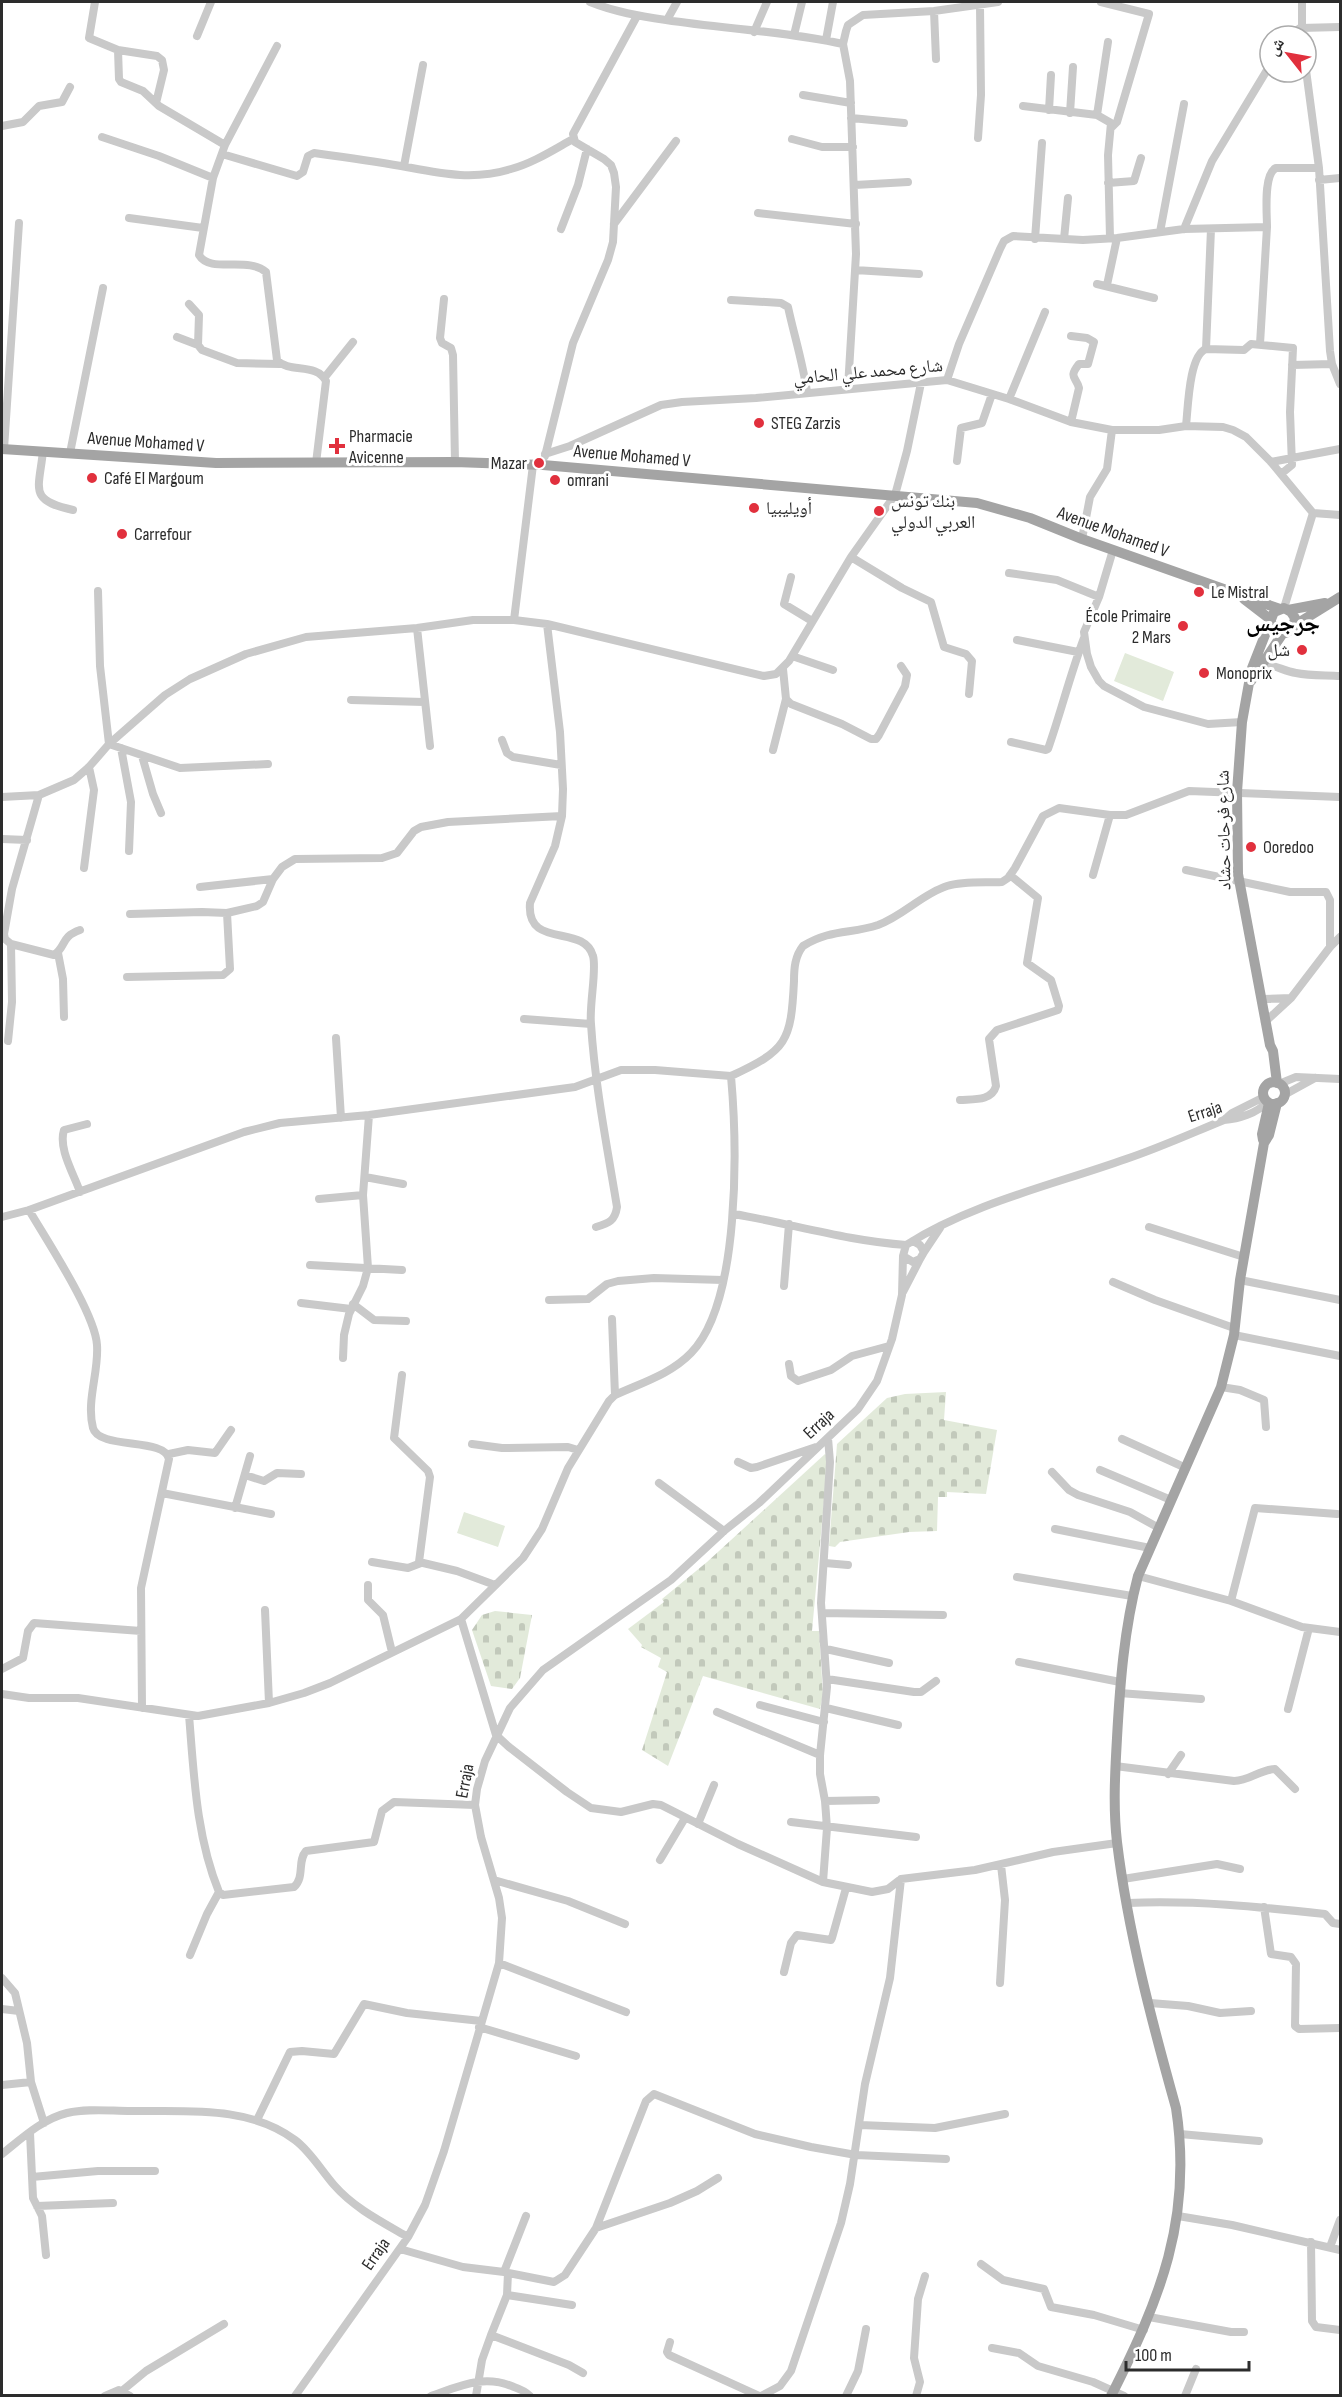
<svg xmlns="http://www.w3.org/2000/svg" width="1342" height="2397" font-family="'Sofia Sans Condensed','Noto Naskh Arabic',sans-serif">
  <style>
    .cemetery { fill: url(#cemetery-stones) }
    .park { fill: #e2eada }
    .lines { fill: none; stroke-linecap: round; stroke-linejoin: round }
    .minor { stroke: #c9c9c9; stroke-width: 8 }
    .major { stroke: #a4a4a4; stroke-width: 10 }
    .poi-dot { fill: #e1303d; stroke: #fff; stroke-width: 2 }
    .labels { text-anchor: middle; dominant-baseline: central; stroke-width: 6; stroke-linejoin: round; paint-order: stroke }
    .street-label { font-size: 18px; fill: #2c2c2c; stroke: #fff }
    .poi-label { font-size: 18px; fill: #2c2c2c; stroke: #fff; text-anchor: start }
    .district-label { font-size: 24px; font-weight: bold; fill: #000; stroke: #fff }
  </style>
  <defs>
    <pattern id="cemetery-stones" width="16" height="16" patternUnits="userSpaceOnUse" patternTransform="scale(1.5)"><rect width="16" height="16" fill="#e2eada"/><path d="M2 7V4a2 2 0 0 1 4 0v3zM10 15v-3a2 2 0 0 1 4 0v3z" fill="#c2c9bb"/></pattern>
  </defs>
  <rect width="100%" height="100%" fill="#fff"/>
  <path class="cemetery" d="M946,1392L944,1420L997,1430L986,1494L947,1492V1497H938L937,1531L909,1532L840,1542L835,1547L829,1546L837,1444L887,1398L905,1394Z
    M825,1454L828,1458L812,1631H819L823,1695L820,1709L703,1676L668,1766L642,1750L667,1672L658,1667L661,1658L641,1647L642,1645L628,1629L664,1602L662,1599L707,1562Z
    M495,1611L532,1615L520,1678L512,1689L491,1686L472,1630L482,1615Z"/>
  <path class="park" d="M1125,653L1174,672L1163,701L1114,681Z
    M464,1512L505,1526L498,1547L457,1533Z"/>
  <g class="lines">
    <path class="minor" d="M95,2L89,38L118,50L119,79L121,82L143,91L159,106L225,145
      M590,2C615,12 639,16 666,20C724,29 785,31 843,44
      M1101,2L1149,14L1117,122L1112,127
      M934,11L936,59
      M667,20L677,2
      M754,32L767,2
      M794,35L802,2
      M197,36L211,2
      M1289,36L1300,28L1340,27
      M1302,36V2
      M826,40L833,2
      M277,46L225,145L213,178L199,255C210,274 248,256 266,272L277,360C289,374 316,362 326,381L316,463
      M118,50L157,56L162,60L164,70L156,103
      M1306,70L1319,168L1330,351L1332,364L1340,384
      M803,95L851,103
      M1023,106L1097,115L1111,123L1108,155L1110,238
      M1049,110L1051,75
      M1070,113L1073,67
      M1097,115L1108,42
      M851,118L904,123
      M2,126L23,122L39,106L62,102L70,87
      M102,137L159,156L213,178
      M978,138L981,95L980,6
      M792,139L822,147H853
      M222,154L297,176L303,172L308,156L314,153C343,157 372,161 401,166C439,173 472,181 511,169C533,163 553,150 573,139
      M404,166L423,65
      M1319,180L1340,178
      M1108,183L1134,181L1141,158
      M855,185L908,182
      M758,213L856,224
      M129,218L203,228
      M614,224L676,141
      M561,229L578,185L587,149
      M1184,229L1212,161L1270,65
      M1160,232L1184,104
      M1035,239L1042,143
      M1064,239L1068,198
      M855,270L919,274
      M1097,284L1154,298
      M1107,285L1117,238
      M444,299L440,338L442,343L451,348L453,355L455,462
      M731,300L781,303L788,307C794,335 803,363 807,392
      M189,304L199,315L198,345L202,350L237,363L280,364
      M1071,336L1087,338L1094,342L1088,364H1079C1068,378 1076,376 1079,388L1071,422
      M177,337L198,345
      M1260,344L1267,227
      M1206,349L1244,350L1251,344L1293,348L1290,412L1292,465L1281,474
      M1292,365L1332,364
      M325,377L353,342
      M947,380L959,344L1000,249L1004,241L1013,236L1083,240L1117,238L1184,229L1267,227C1267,213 1263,174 1276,168H1319
      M848,388L856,254L850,81L843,44L846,31L848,25L863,15L934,11L998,2
      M1009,399L1045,312
      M1186,426C1188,408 1189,355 1206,349L1211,229
      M4,449L19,223
      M43,451C39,490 28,500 73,510
      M70,453L103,288
      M545,454L570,446L661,405L682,402L756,398L947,380L1009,399L1071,422L1112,430H1159L1186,426L1223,427L1233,430L1246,437L1271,462L1313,513L1284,608
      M545,456L573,343L608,260L613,242L616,187L614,173L611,165L604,159L575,142L573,134L637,16
      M957,461L961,428L982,423L992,394
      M1271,462L1340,449
      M533,465L514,620L547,624L764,676L776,674L789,661L851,557L895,495L907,451L921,383
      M1313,513L1340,515
      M1082,539L1090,497L1107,469L1112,430
      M1113,550L1099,597L1084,632L1087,654L1091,667L1099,681L1104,686L1144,707L1208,724L1242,722
      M851,557L902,588L931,602L944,647L966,654L972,661L969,694
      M1009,573L1057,580L1099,597
      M791,577L784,604L812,621
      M98,591L100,666L109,744L180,768L268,764
      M547,624L560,732L563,789L562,816L555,846L530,903C526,950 584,923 593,956C597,969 589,1006 591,1024C595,1086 607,1146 617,1207C615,1221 609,1223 596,1227
      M417,628L430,746
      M1017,640L1078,652
      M792,656L833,670
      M1263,664C1275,665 1284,671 1296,673C1310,676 1326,675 1340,676
      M783,669L786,699L791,704L842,724L871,739H876L879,735L905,686L907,675L901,666
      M351,700L424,702
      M502,740L507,753L513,757L561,765
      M1011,742L1046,750L1048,749C1061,712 1070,675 1084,638
      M121,748L131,802L129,851
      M773,750L786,699
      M142,756L153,794L161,813
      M39,795L12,889L4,934L5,939L11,944L54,955C67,946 60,937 80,930
      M2,797L39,795L74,780L89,767L109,744L165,695L190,679L246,654L306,637L417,628L473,620H514
      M2,839L27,840
      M84,868L94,790L89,767
      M1186,870L1290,892H1326L1330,900V947
      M1093,875L1110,815
      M200,887L273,879
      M130,914L202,912L227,913L257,906L263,902L273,879L282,867L295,859L382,858L397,853L414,831L421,827L448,822L562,816
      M58,953L63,979L64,1017
      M127,977L223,975L230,969L227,913
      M1261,999L1291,998
      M524,1019L591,1024
      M1265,1022L1291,998L1330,947L1340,937
      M336,1038L341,1118
      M8,1041L12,1002L11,944
      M1279,1084L1296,1077L1340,1079
      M1284,1095L1315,1078
      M960,1100C974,1099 992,1101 996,1086L989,1039L997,1030L1058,1010L1059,1006L1051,980L1027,963L1038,898L1010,875
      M1224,1120L1232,1113L1264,1097
      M365,1177L403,1184
      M80,1192C74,1174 58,1149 64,1130L87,1124
      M319,1199L363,1195
      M29,1210C47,1241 95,1313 97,1345C99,1372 86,1401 93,1428C99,1450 165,1437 169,1459L141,1588L142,1708
      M734,1214C792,1224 848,1241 906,1245
      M2,1217L29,1210L244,1132L280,1123L369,1115L575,1087L621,1070H655L731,1076
      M1149,1227L1244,1257
      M913,1241L920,1245L924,1252L920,1259L913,1262L903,1256L906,1245C972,1203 1053,1185 1126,1159C1159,1148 1192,1133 1224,1120C1238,1119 1258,1113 1267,1102
      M924,1252L940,1228
      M310,1265L402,1270
      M1240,1280L1340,1300
      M1113,1282L1155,1300L1234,1328
      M784,1286L789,1224
      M903,1292L920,1259
      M549,1300L588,1299L607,1284L618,1281L654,1278L723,1280
      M301,1303L351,1309
      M353,1304L374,1320L406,1321
      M612,1319L615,1395
      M1234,1335L1340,1356
      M343,1358L344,1335L349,1314L363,1286L368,1268L363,1195L369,1115
      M789,1364L791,1376L798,1381L831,1370L852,1356L889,1346
      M402,1375L394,1438L428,1471L430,1477L419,1562L457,1571L495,1585
      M1221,1387L1240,1390L1264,1400L1266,1427
      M1122,1439L1186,1468
      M472,1444L502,1448L568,1447L578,1450
      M169,1454L188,1450L215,1453L231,1430
      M738,1462L751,1468L757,1467L816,1447
      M1100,1470L1171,1500
      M1052,1472L1069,1490L1078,1495L1130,1512L1159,1528
      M245,1475L264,1481L277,1473L301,1474
      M659,1483L724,1531
      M162,1493L271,1514
      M235,1508L250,1456
      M1055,1529L1150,1548
      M372,1562L408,1568L421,1563
      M825,1563L848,1565
      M1138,1576L1231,1601L1302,1627L1340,1632
      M1017,1577L1132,1596
      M368,1585V1600L383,1615L392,1652
      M1231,1601L1255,1508L1337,1514
      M265,1610L269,1703
      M822,1613L943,1615
      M461,1619L496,1735L509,1747L567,1792L591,1808L621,1812L653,1804L661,1805L738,1844L823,1882L872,1892L888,1889L901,1879L975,1870L1053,1852L1117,1843
      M826,1649L889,1663
      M1019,1662L1120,1682
      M2,1669L23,1658L28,1631L34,1623L141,1631
      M827,1679L914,1692H921L936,1681
      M1119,1693L1201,1699
      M2,1694L29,1698H78L198,1716L269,1703L304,1693L330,1683L461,1619L523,1558L542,1529L568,1468L609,1401L615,1395C641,1383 671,1374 691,1353C741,1302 737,1144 731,1076C787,1050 791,1042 794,981C794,968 795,956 803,946C830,929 851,934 878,925C903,916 922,894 947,886C964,881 984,883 1002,882L1008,878L1015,868L1043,816L1059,808L1110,815H1126L1189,791L1340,797
      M760,1705L824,1722
      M826,1708L898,1725
      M1288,1709L1309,1628
      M717,1712L820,1755
      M189,1715C194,1775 196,1836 219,1892L223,1895L294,1887C305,1877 297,1861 306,1851L374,1842L382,1811L394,1802L475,1805
      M1115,1766L1234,1781C1250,1781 1258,1770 1275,1769L1295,1789
      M1168,1774L1181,1755
      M825,1801L876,1800
      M791,1822L916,1837
      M698,1824L714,1785
      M660,1860L685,1818
      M1123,1879L1217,1864L1240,1869
      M494,1880L568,1901L625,1924
      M823,1882L827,1828L825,1801L820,1774V1755L827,1687L821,1603L830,1462L828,1438
      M1128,1903C1194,1900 1260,1907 1325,1914L1333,1923L1340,1924
      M1264,1907L1271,1954L1291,1957L1296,1964L1295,2026L1299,2029L1340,2028
      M190,1955L207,1914L219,1892
      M499,1963L626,2012
      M784,1972L791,1943L797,1935L831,1940L832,1938L846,1888
      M2,1978L15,1993L27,2043L31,2082
      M1000,1983L1005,1900L1001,1865
      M1150,2003L1188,2006L1220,2013L1251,2011
      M2,2009L19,2011
      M479,2027L576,2056
      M2,2085L31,2082L44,2123
      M257,2120L290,2052L302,2051L334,2054L364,2004L407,2013L481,2021
      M860,2125L935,2128L1005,2114
      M30,2133L33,2198L42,2216L46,2255
      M1180,2134L1259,2141
      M2,2154C21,2139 42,2119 67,2113C87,2108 110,2111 131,2111C185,2112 249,2105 295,2140C310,2151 321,2170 334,2185C354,2208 382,2222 408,2237
      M32,2177L98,2171H155
      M37,2206L113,2203
      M1178,2216L1232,2225L1340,2250
      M596,2228L646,2101L654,2094L755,2134L811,2147L856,2155L946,2159
      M1311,2242L1312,2321L1316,2327L1340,2330
      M1330,2247L1340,2220
      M400,2249L463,2267L504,2272L554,2282L565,2275L596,2228L670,2203L697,2191L718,2178
      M981,2264L1003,2280L1044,2289L1051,2307L1094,2315L1144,2330
      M504,2272L526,2216
      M508,2273L507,2295L491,2335L569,2365L583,2373
      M507,2295L572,2305
      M1149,2317L1231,2332H1244
      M670,2342L667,2352L669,2355L759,2396
      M992,2348L1019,2353L1038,2366L1093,2382L1124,2396
      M123,2390L146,2371L224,2324
      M105,2396L119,2390L130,2396
      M295,2396L408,2237L425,2205L444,2151L499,1963L502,1918L499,1898L481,1837L475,1805L477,1789L485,1761L510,1708L543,1670L671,1580L724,1531L759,1503L858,1409L877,1381L892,1339L902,1295L903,1256
      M431,2396C460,2386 484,2374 514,2387C520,2389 525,2391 530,2396
      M476,2396L482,2360L491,2335
      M761,2396L780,2386L791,2371L841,2223L850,2184L865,2084L890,1978L901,1879
      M846,2396L858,2371L866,2329
      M916,2396L920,2382L914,2358L918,2299L925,2276
      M1185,2396L1196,2369"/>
    <path class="major" d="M2,449L216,463L455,462L543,465L977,503L1030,518L1082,539L1280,609
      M1244,599L1270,619
      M1288,610L1325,603
      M1271,623L1278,632L1286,633L1293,628L1295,618L1291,612L1284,608L1274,612L1252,668L1249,683L1242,722L1237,792L1238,874L1270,1045L1273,1051L1277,1083
      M1295,625L1340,597
      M1251,681L1283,633
      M1263 1093a11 11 0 1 1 22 0a11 11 0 1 1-22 0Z
      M1263,1140L1262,1134L1269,1103
      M1111,2396C1160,2299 1193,2219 1176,2108C1152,2022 1128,1932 1117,1842C1113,1808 1115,1773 1117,1738C1120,1684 1124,1629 1138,1576L1221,1387L1234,1335L1240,1280L1264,1143L1269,1135L1277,1103"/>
  </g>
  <g class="poi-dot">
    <circle cx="759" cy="423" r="6"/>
    <path d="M334 437h6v6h6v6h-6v6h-6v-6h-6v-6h6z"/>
    <circle cx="539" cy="463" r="6"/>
    <circle cx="92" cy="478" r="6"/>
    <circle cx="555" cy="480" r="6"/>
    <circle cx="754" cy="508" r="6"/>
    <circle cx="879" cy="511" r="6"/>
    <circle cx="122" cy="534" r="6"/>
    <circle cx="1199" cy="592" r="6"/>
    <circle cx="1183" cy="626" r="6"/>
    <circle cx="1302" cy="650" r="6"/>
    <circle cx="1204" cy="673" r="6"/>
    <circle cx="1251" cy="847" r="6"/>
  </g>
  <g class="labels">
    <g class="street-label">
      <text transform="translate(868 372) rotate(-5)">شارع محمد علي الحامي</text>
      <text transform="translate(146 442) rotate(4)">Avenue Mohamed V</text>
      <text transform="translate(632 456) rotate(5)">Avenue Mohamed V</text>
      <text transform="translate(1113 532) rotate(20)">Avenue Mohamed V</text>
      <text transform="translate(1224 830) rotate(-91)">شارع فرحات حشاد</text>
      <text transform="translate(1205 1112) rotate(-18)">Erraja</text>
      <text transform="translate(819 1424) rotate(-43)">Erraja</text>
      <text transform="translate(465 1781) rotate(-79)">Erraja</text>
      <text transform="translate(376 2254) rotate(-55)">Erraja</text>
    </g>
    <g class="poi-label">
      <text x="771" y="423">STEG Zarzis</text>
      <text x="349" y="436">Pharmacie<tspan x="349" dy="21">Avicenne</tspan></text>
      <text x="527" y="463" text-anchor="end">Mazar</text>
      <text x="104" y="478">Café El Margoum</text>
      <text x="567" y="480">omrani</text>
      <text x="891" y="501">بنك تونس<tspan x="891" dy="21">العربي الدولي</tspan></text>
      <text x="766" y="508">أويليبيا</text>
      <text x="134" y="534">Carrefour</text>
      <text x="1211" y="592">Le Mistral</text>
      <text x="1171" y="616" text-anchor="end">École Primaire<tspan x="1171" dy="21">2 Mars</tspan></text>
      <text x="1290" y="650" text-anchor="end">شل</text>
      <text x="1216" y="673">Monoprix</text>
      <text x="1263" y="847">Ooredoo</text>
    </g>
    <g class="district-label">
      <text x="1283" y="623">جرجيس</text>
    </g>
  </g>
  <rect width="1342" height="2397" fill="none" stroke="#2c2c2c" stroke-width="6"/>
  <g transform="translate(1288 54) rotate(301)"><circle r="28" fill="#ffffff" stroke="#ababab" stroke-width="1.5"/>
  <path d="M0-4.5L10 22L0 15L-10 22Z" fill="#e1303d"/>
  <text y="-9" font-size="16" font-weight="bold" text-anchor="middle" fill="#2c2c2c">ش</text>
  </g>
  <path d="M1126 2361v9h123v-9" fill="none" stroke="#2c2c2c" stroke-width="3"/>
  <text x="1135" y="2361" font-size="18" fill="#2c2c2c" stroke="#ffffff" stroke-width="4.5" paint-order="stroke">100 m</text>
</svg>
